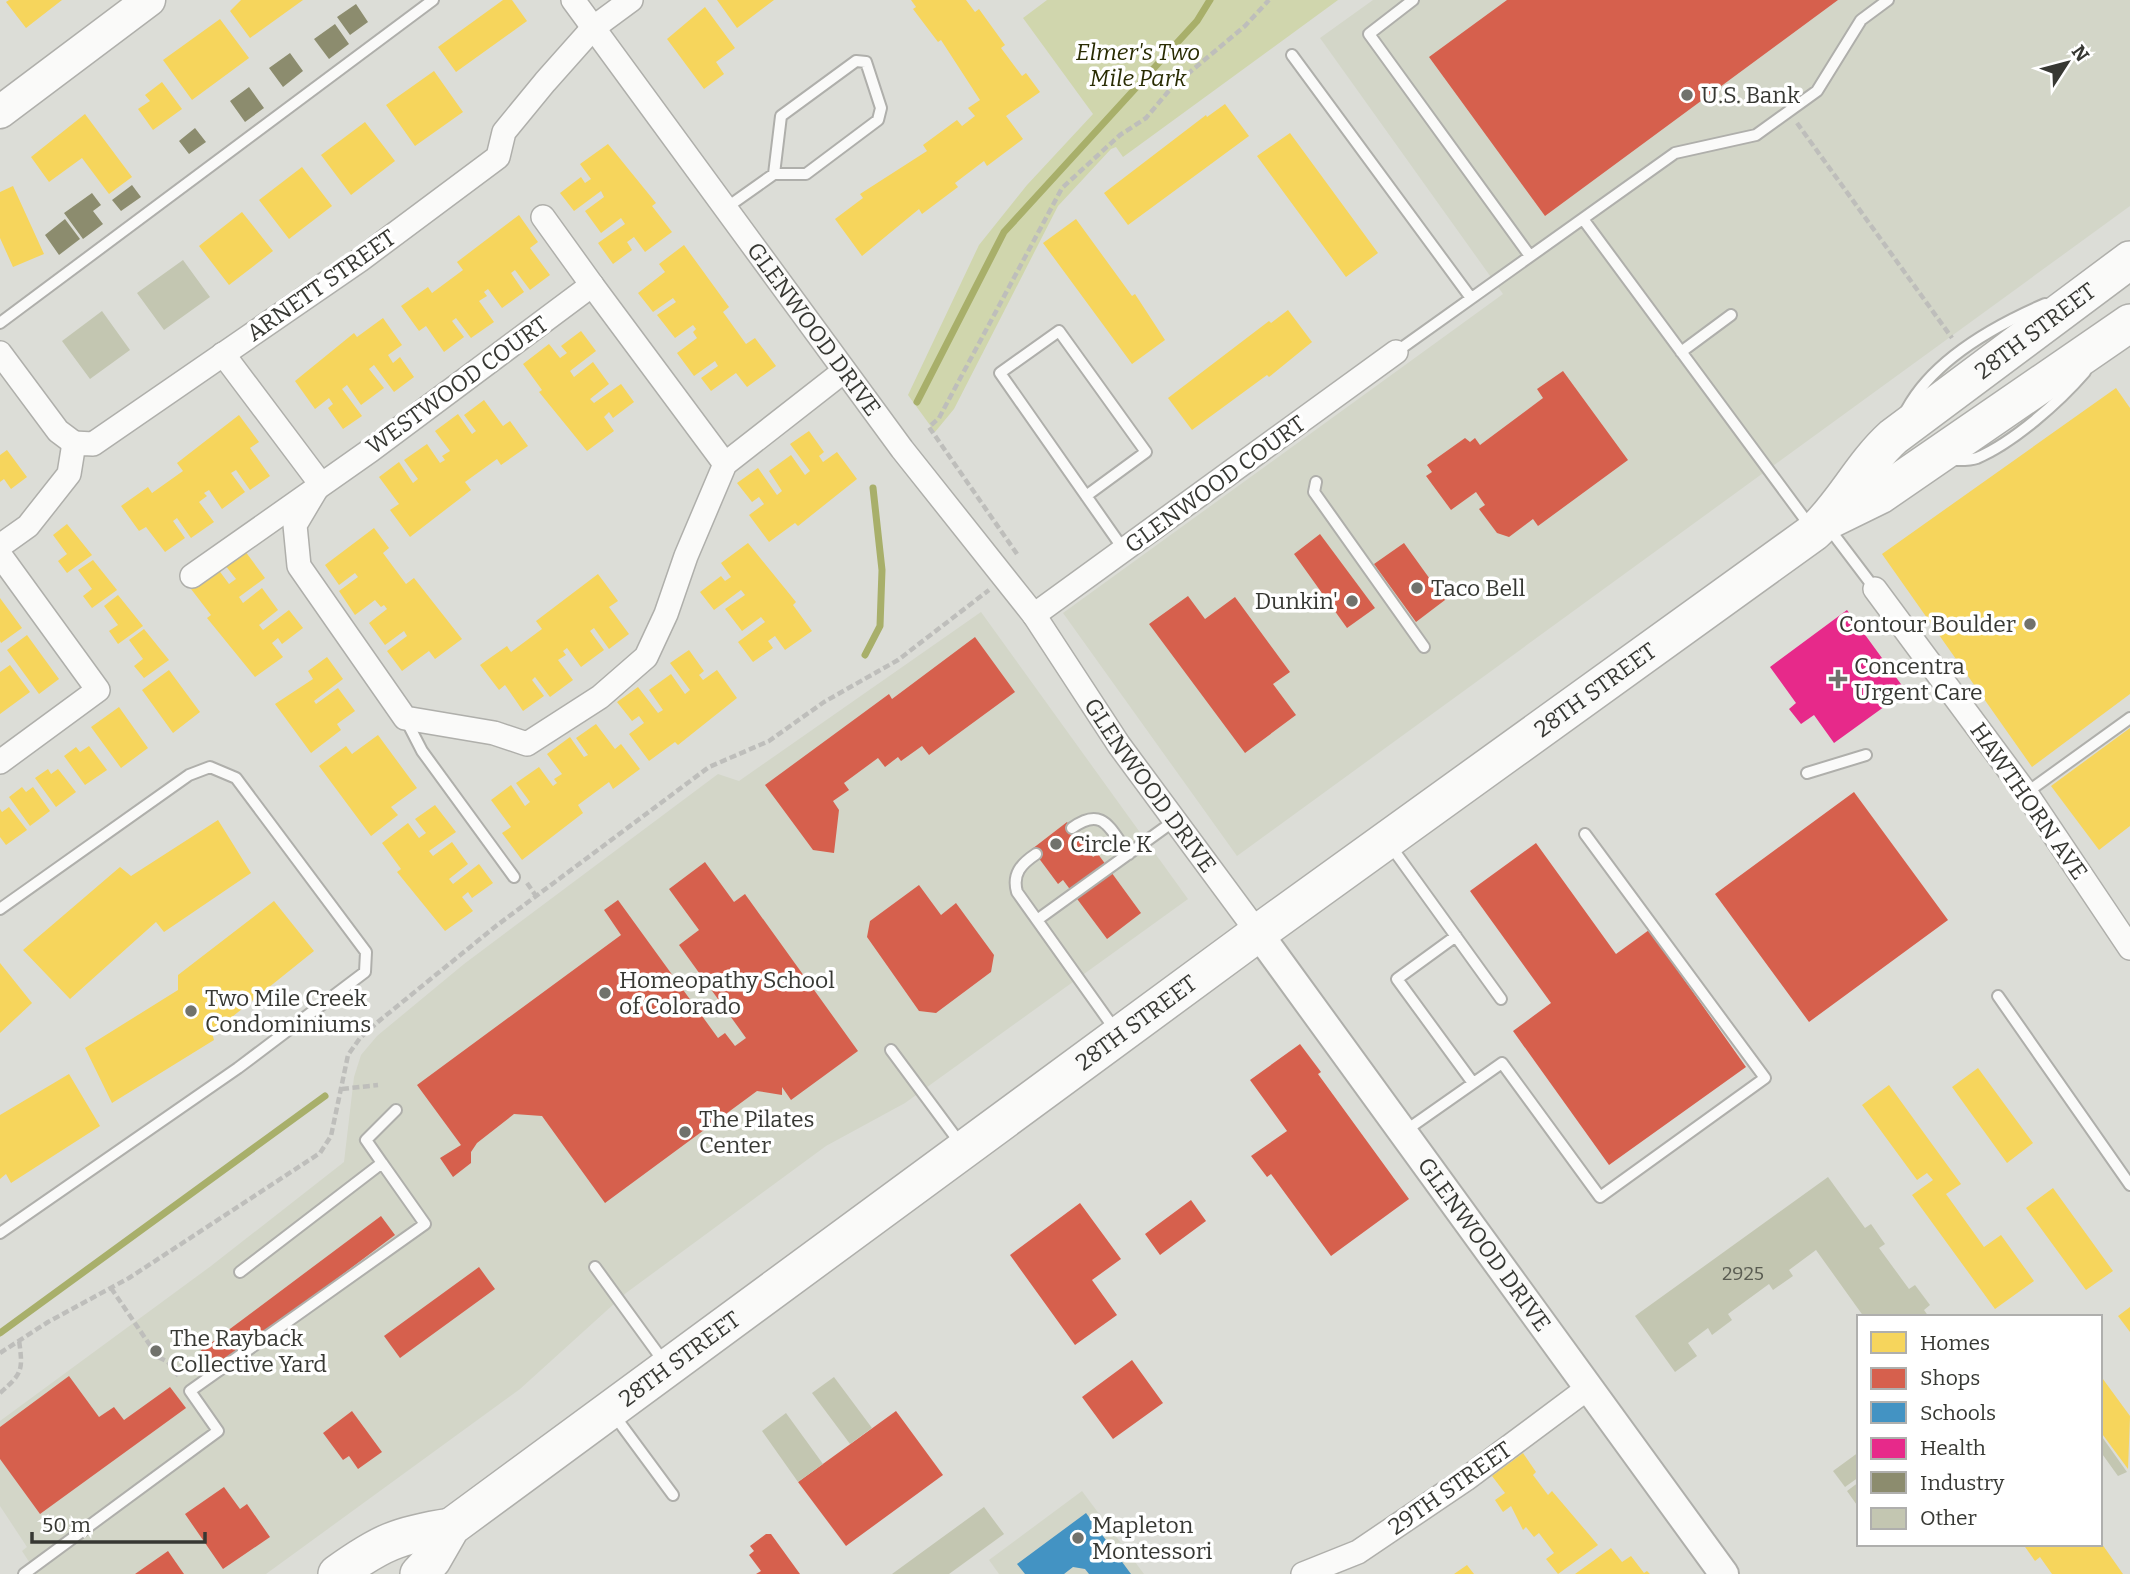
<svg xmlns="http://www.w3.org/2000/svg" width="2130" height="1574" font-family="Bitter,serif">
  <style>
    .built { fill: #d3d6c8 }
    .green { fill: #d0d6ad }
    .homes { fill: #f6d55c }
    .shops { fill: #d6604d }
    .schools { fill: #4393c3 }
    .health { fill: #e7298a }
    .industry { fill: #8c8c6e }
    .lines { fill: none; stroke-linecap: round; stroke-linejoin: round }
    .stream { stroke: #a8af6a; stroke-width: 7 }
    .building { fill: #c3c6b1 }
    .service-casing { stroke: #afafab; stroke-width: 14 }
    .minor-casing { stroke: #afafab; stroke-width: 26 }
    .tertiary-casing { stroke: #afafab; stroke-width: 32 }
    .secondary-casing { stroke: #afafab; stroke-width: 35 }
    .trunk-casing { stroke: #afafab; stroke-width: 40 }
    .path { stroke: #bebebb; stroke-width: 4.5; stroke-dasharray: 7 3.5; stroke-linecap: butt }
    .service { stroke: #fafaf9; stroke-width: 10 }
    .minor { stroke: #fafaf9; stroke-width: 23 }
    .tertiary { stroke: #fafaf9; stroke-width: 28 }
    .secondary { stroke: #fafaf9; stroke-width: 32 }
    .trunk { stroke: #fafaf9; stroke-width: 37 }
    .poi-dot { fill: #71726c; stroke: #fff; stroke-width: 2.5 }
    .labels { text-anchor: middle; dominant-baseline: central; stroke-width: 7; stroke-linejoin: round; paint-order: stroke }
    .number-label { font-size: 19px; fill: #5a5c52 }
    .park-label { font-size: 23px; font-style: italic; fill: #292c03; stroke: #fff }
    .poi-label { font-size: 23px; fill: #373833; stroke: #fff; text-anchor: start }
    .street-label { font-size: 23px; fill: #373833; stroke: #fff }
  </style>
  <rect width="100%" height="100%" fill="#dcddd7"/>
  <path class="built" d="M1373,0H2130V206L1237,856L1063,613L1503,294L1320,38Z
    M981,612L1188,899L905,1103L826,1146L626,1293L520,1389L266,1574H37L22,1551L27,1547L0,1506V1421L211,1266L344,1162L354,1077L361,1055L377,1036L464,964L718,774L739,781Z
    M1082,1491L1144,1574H999L989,1560Z"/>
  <path class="green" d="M1047,0H1338L1123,157L1116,147L1111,149L1058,206L954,409L935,432L908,395L979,245L1027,185L1093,114L1023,18Z"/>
  <path class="homes" d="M9,0H62L26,28L6,2Z
    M241,0H303L250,38L230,11Z
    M503,0H512L527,21L456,72L438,47Z
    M717,0H774L737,28Z
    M911,0H966L975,12L979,9L1005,45L1001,48L1022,76L1026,73L1040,92L1006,116L1023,139L987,166L984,161L955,183L958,187L922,214L919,209L862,256L835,219L863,198L860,194L927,151L923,145L957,120L962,126L975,116L968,108L980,100L941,40L938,42L913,9L916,7Z
    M705,7L735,48L716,62L724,74L704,89L667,39Z
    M220,19L249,58L192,100L163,60Z
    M434,71L463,112L415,146L386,105Z
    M162,82L182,109L153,130L138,109L150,101L145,95Z
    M1225,104L1249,136L1128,225L1104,193L1206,115L1207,117Z
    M85,114L132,177L109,194L82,158L49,182L31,157Z
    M365,122L395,161L351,195L321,155Z
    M1290,133L1378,253L1346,277L1257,156Z
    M608,144L656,203L652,206L672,232L645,252L634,237L627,242L632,250L613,264L598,243L625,224L621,218L601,233L585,211L604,197L601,191L574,211L560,193L581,177L585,183L591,179L580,164Z
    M302,167L332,206L289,239L259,200Z
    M13,186L44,254L13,267L0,238V192Z
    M242,212L273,251L229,285L199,246Z
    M519,215L538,242L530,248L550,275L530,290L515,270L511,273L524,292L502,308L488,289L484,292L487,296L479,301L494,322L471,338L456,318L452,321L464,337L444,352L426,326L419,331L401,306L428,287L432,293L463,270L457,262Z
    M1076,219L1132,296L1135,294L1165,340L1132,364L1043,243Z
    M684,245L729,307L723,312L746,344L755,338L776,366L747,387L736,373L711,391L701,378L718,366L715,361L694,376L677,353L697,338L693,332L696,329L693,325L675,338L657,315L676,302L673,298L653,312L638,293L665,272L659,264Z
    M1288,310L1312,342L1269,377L1267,375L1192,430L1168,398L1269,321L1271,323Z
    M383,318L402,345L388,355L393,363L400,357L414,377L394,392L374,365L369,369L384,388L361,405L347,385L342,389L362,416L343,429L328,408L333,404L329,398L315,409L295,381L354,333L357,337Z
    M581,331L596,351L570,371L574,377L593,362L609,384L590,399L594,403L621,384L634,402L613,418L609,412L604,417L614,431L587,451L539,392L542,390L523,364L549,344L560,358L567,353L561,346Z
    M2116,388L2130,408V694L2032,767L1882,554Z
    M484,400L503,426L510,421L528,446L501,465L497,459L465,482L471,490L410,537L390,510L399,504L379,477L399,462L413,483L418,479L404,460L427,444L440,463L445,460L442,456L450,451L435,431L458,414L472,434L476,431L464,415Z
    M239,415L259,442L250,448L270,476L250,490L236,470L231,473L245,492L222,509L209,490L204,493L207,496L199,502L214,522L191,538L177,518L173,521L185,538L165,552L146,527L139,531L121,506L148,487L152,493L183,471L177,463Z
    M809,431L824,452L819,456L823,462L837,452L857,479L798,526L795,523L769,542L749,515L764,504L759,497L752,502L737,483L758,468L777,495L782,491L769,471L791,455L805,475L810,471L790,444Z
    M7,450L27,477L11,489L4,479L0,482V455Z
    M67,524L92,555L67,573L58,561L67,554L53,535Z
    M374,528L389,548L383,553L406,584L414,578L462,639L435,659L429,651L402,671L387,651L407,636L404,631L385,645L369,623L387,609L384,605L381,607L375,600L355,615L339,591L358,577L355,573L339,585L325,565Z
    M748,543L796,602L793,605L812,631L785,650L775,636L768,641L773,648L753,662L738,642L765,622L761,617L742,631L725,609L745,595L741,590L714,610L700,592L721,576L725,581L731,577L721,563Z
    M245,551L265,578L239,597L243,603L262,588L278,610L259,625L263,630L289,610L303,628L282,644L278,638L272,643L283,657L255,677L207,618L211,615L191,589L218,569L229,584L236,579L225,565Z
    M93,560L117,590L92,608L83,596L92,589L78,570Z
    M598,574L618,601L609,607L629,634L609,649L594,628L590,631L604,650L581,667L567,648L563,651L566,655L558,660L573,680L550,697L535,677L532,680L544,696L523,711L505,685L499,690L480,665L507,646L511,652L542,629L536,621Z
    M118,595L143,626L118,644L109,631L118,625L104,606Z
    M0,598L22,628L1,643L0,641Z
    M144,629L169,660L144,678L134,666L143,659L129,640Z
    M27,635L59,679L39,694L7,650Z
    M689,650L704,671L699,675L703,680L717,670L737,698L678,745L675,742L649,761L629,734L644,723L639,716L632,721L617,702L638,687L658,713L663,710L649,690L671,674L685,694L690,690L670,663Z
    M327,657L343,679L314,701L316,704L338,688L355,711L337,724L341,730L311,753L275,704L313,679L308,671Z
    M10,665L30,692L0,714V672Z
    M169,670L200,712L173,733L142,690Z
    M119,707L148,748L121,768L91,727Z
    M596,724L615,749L621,744L640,769L613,789L609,782L578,805L583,813L522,860L502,833L511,827L491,800L511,785L525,806L530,802L516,783L539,767L553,786L557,783L554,779L562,774L547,754L570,737L584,757L588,755L576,738Z
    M2130,728V826L2099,850L2051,786Z
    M378,735L417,788L391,807L398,815L371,836L319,766L346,746L352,754Z
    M89,746L107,770L85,785L64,756L76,747L80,752Z
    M48,769L51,774L58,769L76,792L56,807L35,778Z
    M22,787L26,792L33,787L50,811L30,826L9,797Z
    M435,805L456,832L429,851L433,856L452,842L468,864L449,879L453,884L479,864L493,883L472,898L468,892L462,897L473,911L445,931L397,872L401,869L382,843L408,823L419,838L426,833L415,819Z
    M9,807L27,830L6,845L0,837V809L2,812Z
    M218,820L251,873L164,932L156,922L70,999L23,950L120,867L131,876Z
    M274,901L314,951L212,1033L214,1040L112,1103L85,1048L178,990V975Z
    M0,963L32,1003L0,1033Z
    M1978,1068L2033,1143L2007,1163L1952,1087Z
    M69,1074L100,1126L11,1183L6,1174L0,1179V1115Z
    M1889,1085L1961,1184L1946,1194L1984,1247L2001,1235L2034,1281L1995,1309L1912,1195L1933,1180L1927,1173L1917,1180L1862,1105Z
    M2053,1188L2113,1271L2086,1290L2026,1208Z
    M2130,1307V1332L2118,1316Z
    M2100,1375L2130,1416L2128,1469L2100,1431Z
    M1523,1453L1536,1472L1533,1475L1548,1495L1552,1491L1598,1545L1558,1574L1546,1559L1554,1553L1539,1533L1534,1537L1526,1527L1523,1530L1511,1506L1503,1512L1495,1500L1505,1493L1492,1476Z
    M2023,1544H2102L2123,1574H2052L2040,1557L2035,1561Z
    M1611,1548L1622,1562L1631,1556L1644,1573L1647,1571L1650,1574H1575Z
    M1467,1565L1474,1574H1454Z"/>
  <path class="shops" d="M1507,0H1838L1545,216L1429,57Z
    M1563,371L1628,460L1538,526L1533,519L1509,537L1497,533L1479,509L1485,505L1476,492L1451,510L1426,476L1432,472L1427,465L1465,438L1470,442L1475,438L1480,445L1543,398L1537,389Z
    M1320,534L1375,608L1347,628L1294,554Z
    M1404,543L1445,600L1416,622L1374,564Z
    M1188,596L1205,619L1235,597L1290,672L1273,684L1296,715L1245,753L1149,624Z
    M975,637L1015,692L929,755L922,746L901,761L898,757L885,767L878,758L844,783L849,790L833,801L839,810L834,853L813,850L765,785L889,694L892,699Z
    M1854,792L1948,920L1809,1022L1715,894Z
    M1067,822L1093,857L1098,854L1141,913L1107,939L1063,880L1058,884L1032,849Z
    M1536,843L1616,954L1649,930L1746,1067L1609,1165L1513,1031L1551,1003L1470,891Z
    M705,862L734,902L745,894L858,1051L791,1100L782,1087V1095L757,1091L605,1203L542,1116L514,1114L477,1143L471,1152V1163L453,1177L440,1158L461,1145L417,1085L621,935L604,910L618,900L718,1038L725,1033L735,1046L746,1038L679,945L699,930L669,889Z
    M919,885L941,915L956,903L994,955L991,972L936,1013L919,1011L867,937L870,921Z
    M1300,1044L1321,1072L1318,1074L1409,1199L1331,1256L1271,1174L1267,1177L1251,1156L1287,1131L1250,1080Z
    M1191,1200L1206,1221L1160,1255L1145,1234Z
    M1080,1203L1121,1259L1092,1280L1117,1315L1075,1345L1010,1255Z
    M381,1216L395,1235L214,1371L199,1352Z
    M479,1267L495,1289L400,1358L384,1336Z
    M1132,1360L1163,1403L1113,1439L1082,1397Z
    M69,1376L99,1417L114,1407L124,1420L170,1387L186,1408L40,1514L0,1459V1427Z
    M352,1411L382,1452L358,1469L349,1456L343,1460L323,1433Z
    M896,1411L943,1475L846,1546L798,1482Z
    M224,1487L240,1509L247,1504L270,1537L223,1569L185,1514Z
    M766,1534H771L800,1574H756L761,1571L749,1555L754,1551L750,1546Z
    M168,1551L184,1574H135Z"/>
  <path class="schools" d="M1086,1513L1131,1574H1089L1085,1569L1073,1567L1064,1574H1025L1017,1564Z"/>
  <path class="health" d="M1847,610L1906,691L1834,743L1814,715L1801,724L1789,709L1796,703L1770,667Z"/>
  <path class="industry" d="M356,4L368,22L350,35L337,17Z
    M335,24L349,44L329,59L314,39Z
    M290,53L303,71L283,87L269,68Z
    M249,87L264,108L245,122L230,101Z
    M195,128L206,142L189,154L179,141Z
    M132,185L141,197L121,211L112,200Z
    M92,193L101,205L93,211L103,224L83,239L64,213Z
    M65,219L80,239L59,255L45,235Z"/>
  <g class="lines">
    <path class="stream" d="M917,402L1004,232L1197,21L1210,0
      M865,655L880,626L882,570L873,488
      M0,1333L325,1096"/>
  </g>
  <path class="building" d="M183,260L210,297L164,330L137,293Z
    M102,311L130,350L90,379L62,341Z
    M1828,1177L1865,1228L1871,1224L1885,1244L1879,1248L1909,1289L1915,1285L1930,1305L1924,1310L1929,1317H1864L1816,1250L1789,1270L1793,1276L1773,1290L1769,1284L1728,1314L1732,1320L1712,1335L1708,1328L1688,1343L1697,1356L1675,1372L1635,1316Z
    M834,1377L872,1428L850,1444L812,1393Z
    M786,1413L823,1464L798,1482L762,1431Z
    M2100,1434L2127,1472L2118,1476L2100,1451Z
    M1859,1452V1477L1845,1487L1833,1471Z
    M1859,1482V1508L1847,1491Z
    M984,1507L1004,1534L949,1574H892Z"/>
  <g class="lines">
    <defs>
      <path id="service" d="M1413,0L1369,34L1530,256
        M1292,55L1471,298
        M726,208L774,174H806L878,120L881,108L866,62L856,61L781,116L774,174
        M1583,219L1810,526
        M0,323L433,0
        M1396,352L1675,153L1756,135L1817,91L1861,20L1888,0
        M1681,352L1731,315
        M1907,409C1934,359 1994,326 2045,304
        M1950,460C1958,460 1969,461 1977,458C2014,442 2059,402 2085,372
        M1316,482L1314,492L1424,647
        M1086,496L1146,452L1059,331L1000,373L1124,550
        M1828,527L1875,589
        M405,718L422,751L514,877
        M1807,773L1866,755
        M2026,793L2130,718
        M1072,828C1104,805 1110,830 1129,854
        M1390,845L1501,999
        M1036,854C1021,864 1012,874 1017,892L1116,1031
        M0,909L189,775L210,767L236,778L366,952L365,972L238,1068L0,1233
        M1037,920L1174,821
        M1456,936L1397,979L1473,1083
        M1998,996L2130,1185
        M891,1050L960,1143
        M1405,1131L1502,1063L1600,1197L1765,1078L1585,834
        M382,1163L366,1140L396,1110
        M595,1267L664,1362
        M614,1415L673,1495
        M24,1574L218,1431L190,1391L425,1224L382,1163L240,1272"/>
      <g id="minor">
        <path id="s1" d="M573,0L902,449L1034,615L1119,745L1258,933"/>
        <path d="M592,285L725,464"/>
        <path d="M0,353L58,431L74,443"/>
        <path d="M223,354L320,483"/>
        <path d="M320,483L295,525L299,566L405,718L494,733L527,744L600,697L646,657L666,614L686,556L725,464L844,371"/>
        <path d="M0,546L28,526L69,474L74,443L93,444L360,260L498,157L504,132L545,82L593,28L631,0"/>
        <path d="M0,555L98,690L0,762"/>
        <path d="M192,576L371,450L592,285L543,217"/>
        <path d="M1875,589L2026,793L2130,948"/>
        <path d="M1034,615L1396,352"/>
        <path d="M1303,1574L1358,1552L1466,1479L1588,1388"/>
      </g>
      <g id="tertiary">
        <path id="s2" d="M1258,933L1724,1574"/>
      </g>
      <path id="secondary" d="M0,112L149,0"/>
      <g id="trunk">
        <path d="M1829,520L1880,495L2130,323"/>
        <path d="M337,1574C380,1543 398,1535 451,1527"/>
        <path id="s3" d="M419,1574L432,1560L451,1527L1258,933L1814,532C1844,504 1862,465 1893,437L2130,260"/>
      </g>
    </defs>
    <use href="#service" class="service-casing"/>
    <use href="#minor" class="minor-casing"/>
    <use href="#tertiary" class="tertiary-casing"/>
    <use href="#secondary" class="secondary-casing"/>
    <use href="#trunk" class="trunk-casing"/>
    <path class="path" d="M1797,123L1952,338
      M1017,554L929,427L939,418L1062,188L1120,135L1146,118L1172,87L1245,26L1269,0
      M527,883L536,896
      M342,1089L378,1085
      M111,1288L158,1357L168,1362L180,1378
      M0,1353L48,1322L129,1278L320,1153L331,1136L348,1055L360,1038L379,1021L496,926L709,767L769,741L824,702L898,660L989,590
      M0,1393C23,1373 23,1370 19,1340"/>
    <use href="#service" class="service"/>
    <use href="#minor" class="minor"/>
    <use href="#tertiary" class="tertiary"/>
    <use href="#secondary" class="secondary"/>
    <use href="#trunk" class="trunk"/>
  </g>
  <g class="poi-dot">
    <circle cx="1687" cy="95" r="7"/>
    <circle cx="1417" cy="588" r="7"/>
    <circle cx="1352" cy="601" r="7"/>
    <circle cx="2030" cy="624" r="7"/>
    <path d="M1834.5 668.5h7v7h7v7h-7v7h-7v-7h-7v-7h7z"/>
    <circle cx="1056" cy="844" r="7"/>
    <circle cx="605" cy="993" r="7"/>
    <circle cx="191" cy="1011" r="7"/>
    <circle cx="685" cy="1132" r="7"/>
    <circle cx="156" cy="1351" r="7"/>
    <circle cx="1078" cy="1538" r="7"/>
  </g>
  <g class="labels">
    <g class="number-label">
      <text x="1743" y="1273">2925</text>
    </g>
    <g class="park-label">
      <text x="1138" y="52">Elmer's Two<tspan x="1138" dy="26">Mile Park</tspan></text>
    </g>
    <g class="poi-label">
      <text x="1701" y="95">U.S. Bank</text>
      <text x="1431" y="588">Taco Bell</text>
      <text x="1338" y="601" text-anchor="end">Dunkin'</text>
      <text x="2016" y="624" text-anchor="end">Contour Boulder</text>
      <text x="1854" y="666">Concentra<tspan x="1854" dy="26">Urgent Care</tspan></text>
      <text x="1070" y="844">Circle K</text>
      <text x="619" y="980">Homeopathy School<tspan x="619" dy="26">of Colorado</tspan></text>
      <text x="205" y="998">Two Mile Creek<tspan x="205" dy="26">Condominiums</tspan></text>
      <text x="699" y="1119">The Pilates<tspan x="699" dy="26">Center</tspan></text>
      <text x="170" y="1338">The Rayback<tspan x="170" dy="26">Collective Yard</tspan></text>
      <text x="1092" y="1525">Mapleton<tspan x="1092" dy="26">Montessori</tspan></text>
    </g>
    <g class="street-label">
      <text transform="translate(321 285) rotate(-35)">ARNETT STREET</text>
      <text stroke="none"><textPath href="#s1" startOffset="408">GLENWOOD DRIVE</textPath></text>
      <text stroke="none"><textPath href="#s3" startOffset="2046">28TH STREET</textPath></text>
      <text transform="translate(457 385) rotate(-36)">WESTWOOD COURT</text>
      <text transform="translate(1215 484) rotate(-36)">GLENWOOD COURT</text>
      <text stroke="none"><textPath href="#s3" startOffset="1475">28TH STREET</textPath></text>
      <text stroke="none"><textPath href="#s1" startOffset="975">GLENWOOD DRIVE</textPath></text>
      <text transform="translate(2029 801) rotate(55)">HAWTHORN AVE</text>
      <text stroke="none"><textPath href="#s3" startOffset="908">28TH STREET</textPath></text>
      <text stroke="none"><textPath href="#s2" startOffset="385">GLENWOOD DRIVE</textPath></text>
      <text stroke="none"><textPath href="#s3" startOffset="341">28TH STREET</textPath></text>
      <text transform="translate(1450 1488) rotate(-35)">29TH STREET</text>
    </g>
  </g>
  <rect x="1857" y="1315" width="245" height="231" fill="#ffffff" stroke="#afafad" stroke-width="2"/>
  <rect x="1871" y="1332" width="35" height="21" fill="#f6d55c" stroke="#afafad" stroke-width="2"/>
  <text x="1920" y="1350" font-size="21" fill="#373833">Homes</text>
  <rect x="1871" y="1368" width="35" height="21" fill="#d6604d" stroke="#afafad" stroke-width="2"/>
  <text x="1920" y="1385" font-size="21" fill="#373833">Shops</text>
  <rect x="1871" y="1402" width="35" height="21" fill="#4393c3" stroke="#afafad" stroke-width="2"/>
  <text x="1920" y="1420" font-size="21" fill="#373833">Schools</text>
  <rect x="1871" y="1438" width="35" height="21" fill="#e7298a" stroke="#afafad" stroke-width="2"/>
  <text x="1920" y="1455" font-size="21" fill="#373833">Health</text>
  <rect x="1871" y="1472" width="35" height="21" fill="#8c8c6e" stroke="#afafad" stroke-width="2"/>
  <text x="1920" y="1490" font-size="21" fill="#373833">Industry</text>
  <rect x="1871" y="1508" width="35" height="21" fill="#c3c6b1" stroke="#afafad" stroke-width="2"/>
  <text x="1920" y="1525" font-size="21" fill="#373833">Other</text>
  <g transform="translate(2067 63) rotate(54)" stroke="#ffffff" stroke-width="5" paint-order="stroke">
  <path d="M0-5L12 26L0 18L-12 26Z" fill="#373833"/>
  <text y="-10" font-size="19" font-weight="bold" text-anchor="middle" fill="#373833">N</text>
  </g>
  <path d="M32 1532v10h173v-10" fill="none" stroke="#373833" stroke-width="3.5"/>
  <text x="42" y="1532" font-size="21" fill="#373833" stroke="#ffffff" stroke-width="5" paint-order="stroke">50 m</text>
</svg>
